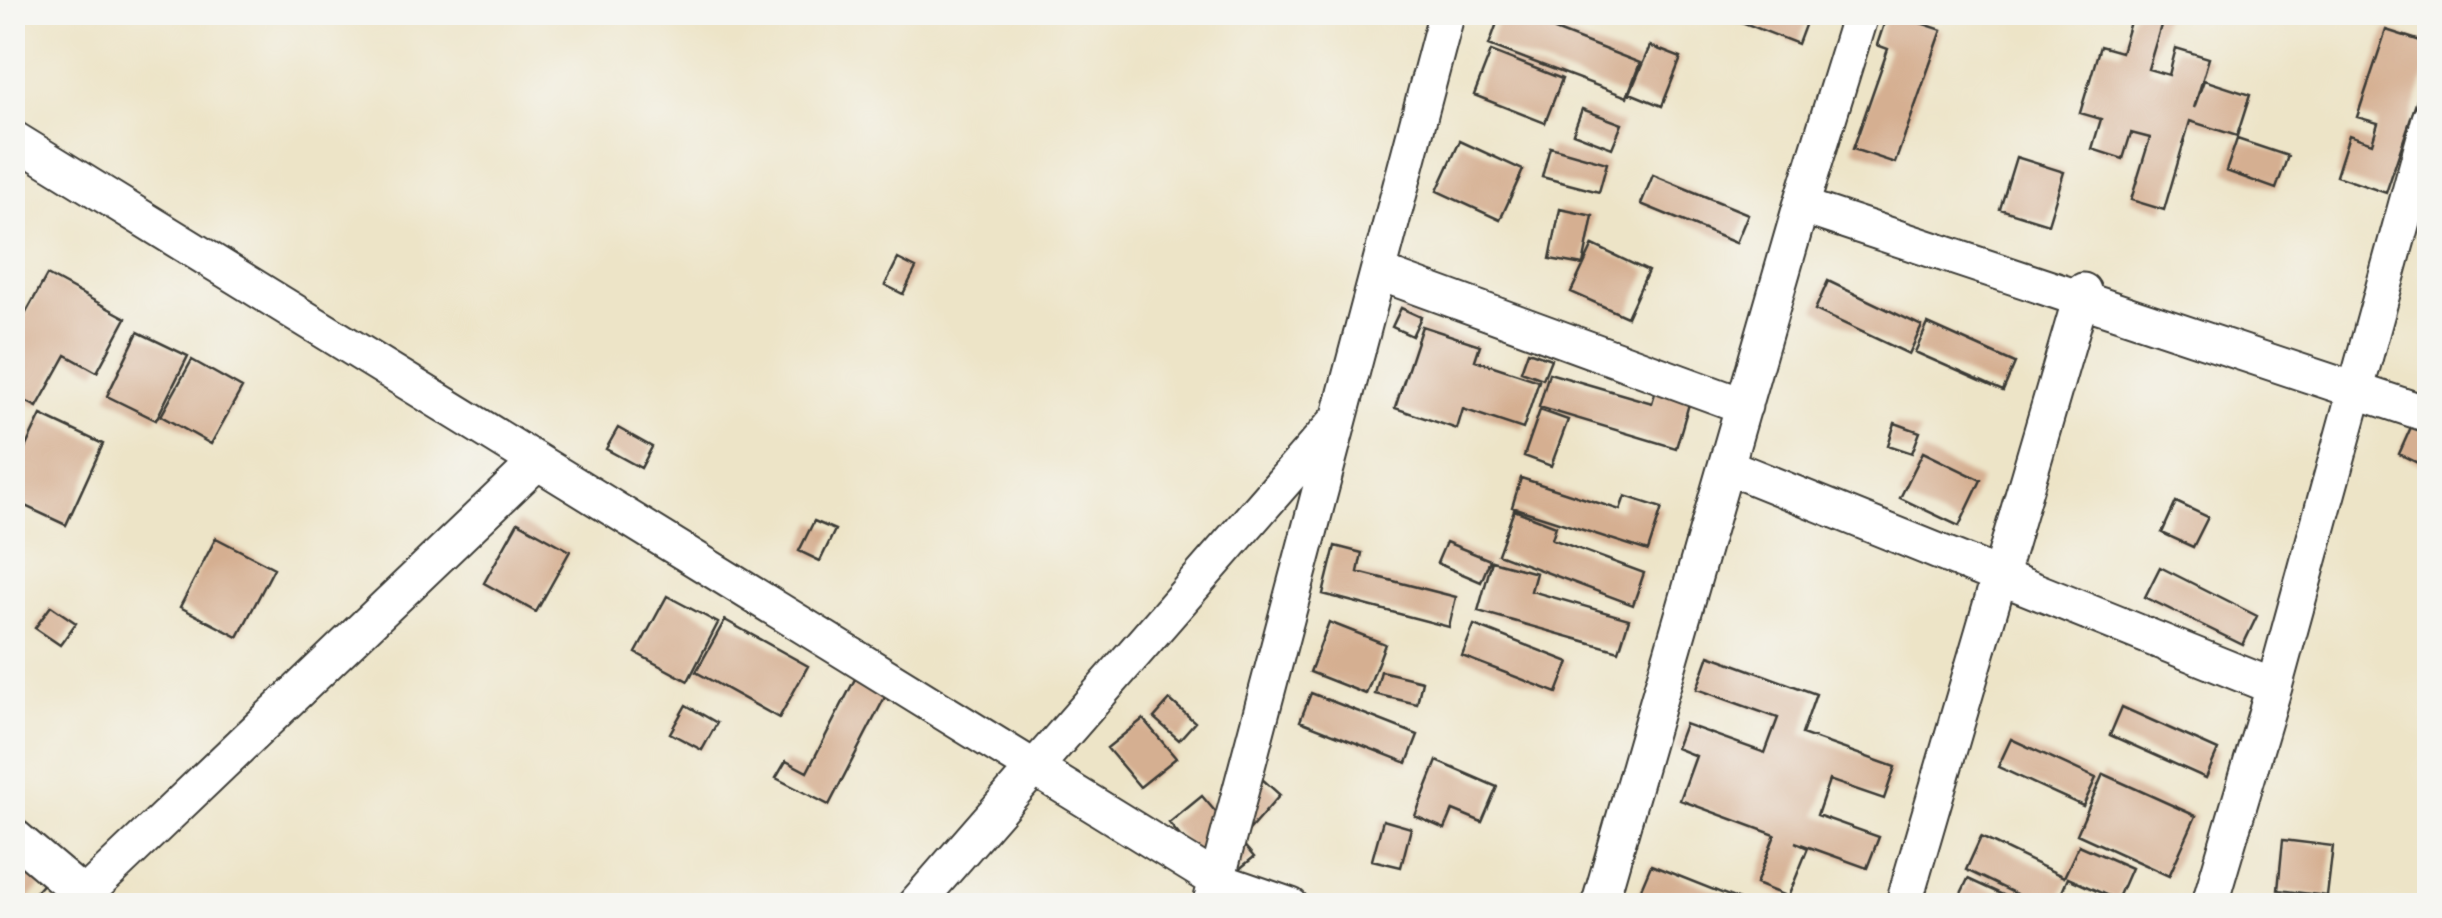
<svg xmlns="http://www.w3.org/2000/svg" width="2442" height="918" font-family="Kalam,sans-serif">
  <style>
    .building { fill: #d5af91 }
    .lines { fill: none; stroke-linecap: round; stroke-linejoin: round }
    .minor-casing { stroke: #3b3a36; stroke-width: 39 }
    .minor { stroke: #fff; stroke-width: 35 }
  </style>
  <rect width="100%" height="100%" fill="#f6f6f2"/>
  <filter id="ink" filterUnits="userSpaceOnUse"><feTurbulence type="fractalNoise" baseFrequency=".01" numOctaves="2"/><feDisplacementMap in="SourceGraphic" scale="20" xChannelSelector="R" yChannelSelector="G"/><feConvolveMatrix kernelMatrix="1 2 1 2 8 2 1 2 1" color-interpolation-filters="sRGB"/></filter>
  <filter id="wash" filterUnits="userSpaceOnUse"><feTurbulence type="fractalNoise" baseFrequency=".0048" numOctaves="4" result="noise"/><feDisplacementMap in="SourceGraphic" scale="40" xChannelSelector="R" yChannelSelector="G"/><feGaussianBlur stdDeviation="2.25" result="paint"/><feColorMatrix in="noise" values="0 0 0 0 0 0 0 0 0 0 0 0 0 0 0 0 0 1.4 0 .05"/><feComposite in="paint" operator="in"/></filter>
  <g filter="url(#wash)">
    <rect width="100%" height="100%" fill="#ede4c7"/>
    <g id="blocks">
      <path class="building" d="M1501,12H1562L1555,30L1640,63L1627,97L1489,45Z
        M1716,12H1810L1798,44Z
        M1888,12L1942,30L1895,163L1853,149L1888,49L1877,45Z
        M2133,12H2165L2148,69L2169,75L2176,48L2209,58L2194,108L2204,80L2250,95L2237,136L2190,121L2164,210L2131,200L2150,138L2131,133L2123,159L2092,149L2101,119L2080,113L2100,46L2121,52Z
        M2386,30L2430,44V61L2386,193L2336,176L2349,135L2372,143L2378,123L2357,117Z
        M1650,46L1681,58L1662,106L1630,93Z
        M1491,51L1562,79L1545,123L1474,95Z
        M1582,109L1622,124L1612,148L1573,133Z
        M2237,139L2288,156L2276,189L2226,171Z
        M1460,141L1523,170L1500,220L1437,191Z
        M1550,147L1607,163L1599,192L1542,177Z
        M2016,157L2064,172L2048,224L2000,209Z
        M1653,175L1748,214L1736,243L1641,204Z
        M1560,209L1593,216L1583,265L1550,259Z
        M1593,245L1648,271L1627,317L1571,292Z
        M898,259L916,268L903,294L885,285Z
        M47,275L126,318L97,372L66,355L37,407L12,394V338Z
        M1828,281L1922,326L1909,354L1815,310Z
        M1401,308L1421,317L1412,336L1392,327Z
        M1928,324L2015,363L2003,391L1915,352Z
        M1422,326L1480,345L1475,360L1539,381L1523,429L1463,409L1457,429L1395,408Z
        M138,332L188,356L156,420L107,396Z
        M1528,351L1551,359L1543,379L1521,371Z
        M192,360L242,388L211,444L161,416Z
        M1549,373L1652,403L1657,387L1691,397L1676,448L1539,407Z
        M1540,410L1568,420L1551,466L1524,456Z
        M41,415L103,444L66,525L12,500V475Z
        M1895,423L1920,432L1912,453L1888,445Z
        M2412,425L2430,433V469L2399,454Z
        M618,428L652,447L641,468L606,449Z
        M1923,452L1981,480L1959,526L1900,498Z
        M1521,478L1620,510L1625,496L1662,508L1648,551L1512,507Z
        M2176,502L2208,517L2193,547L2162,533Z
        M1514,510L1556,526L1552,539L1644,573L1633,605L1498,554Z
        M814,521L835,530L820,561L799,551Z
        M518,522L570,551L536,612L484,583Z
        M216,538L274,568L238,637L180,607Z
        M1446,542L1490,560L1481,582L1437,563Z
        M1335,546L1362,553L1358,572L1456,597L1449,627L1323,594Z
        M1492,561L1536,573L1531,591L1629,619L1619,651L1478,611Z
        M2160,567L2257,616L2243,645L2145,597Z
        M667,596L718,623L688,681L636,653Z
        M51,606L76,623L60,645L35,628Z
        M725,620L808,666L779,718L696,672Z
        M1329,622L1385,644L1366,694L1310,672Z
        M1474,625L1569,662L1557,693L1462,656Z
        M1709,655L1816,694L1802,734L1895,767L1884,799L1829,780L1817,815L1879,837L1867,868L1795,842L1808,848L1788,897L1756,884L1775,835L1680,800L1696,756L1676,748L1685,724L1765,753L1778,718L1697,689Z
        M1381,671L1422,681L1417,704L1375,694Z
        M855,679L886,695L829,805L776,778L786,761L807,772Z
        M1311,693L1418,735L1407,763L1300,721Z
        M1170,700L1195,722L1179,740L1154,718Z
        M686,705L717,723L702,750L670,733Z
        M2122,707L2218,750L2206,778L2110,735Z
        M1143,719L1176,758L1140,787L1107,748Z
        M2011,739L2096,778L2083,806L1998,767Z
        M1437,761L1497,787L1482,822L1453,810L1445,829L1415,816Z
        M2103,774L2196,816L2169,876L2077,834Z
        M1261,778L1280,795L1244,836Z
        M1202,796L1254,857L1221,884L1169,823Z
        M1383,820L1411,828L1401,867L1372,860Z
        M1981,837L2064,877L2079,845L2131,868L2117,900L2068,878L2056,906H2041L1966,870Z
        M2283,840L2333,846L2327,896L2278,890Z
        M30,850L54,871L23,906H12V870Z
        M1651,865L1752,905V906H1656L1637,898Z
        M1968,879L2027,906H1955Z"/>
    </g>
  </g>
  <g filter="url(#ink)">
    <use href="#blocks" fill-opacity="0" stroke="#3b3a36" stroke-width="2.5"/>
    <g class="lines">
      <defs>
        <path id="minor" d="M12,138L1216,880L1291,906
          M1801,206L2430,415
          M1378,272L1744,406
          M1726,466L2274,687
          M12,835L96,906
          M73,906L537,462
          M914,906L1334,424
          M1210,906L1447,12
          M1599,906L1801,206L1861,12
          M1903,906L2083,291
          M2209,906L2274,687L2430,119"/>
      </defs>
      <use href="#minor" class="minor-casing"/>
      <use href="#minor" class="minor"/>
    </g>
  </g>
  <rect width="2442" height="918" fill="none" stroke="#f6f6f2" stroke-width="50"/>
</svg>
